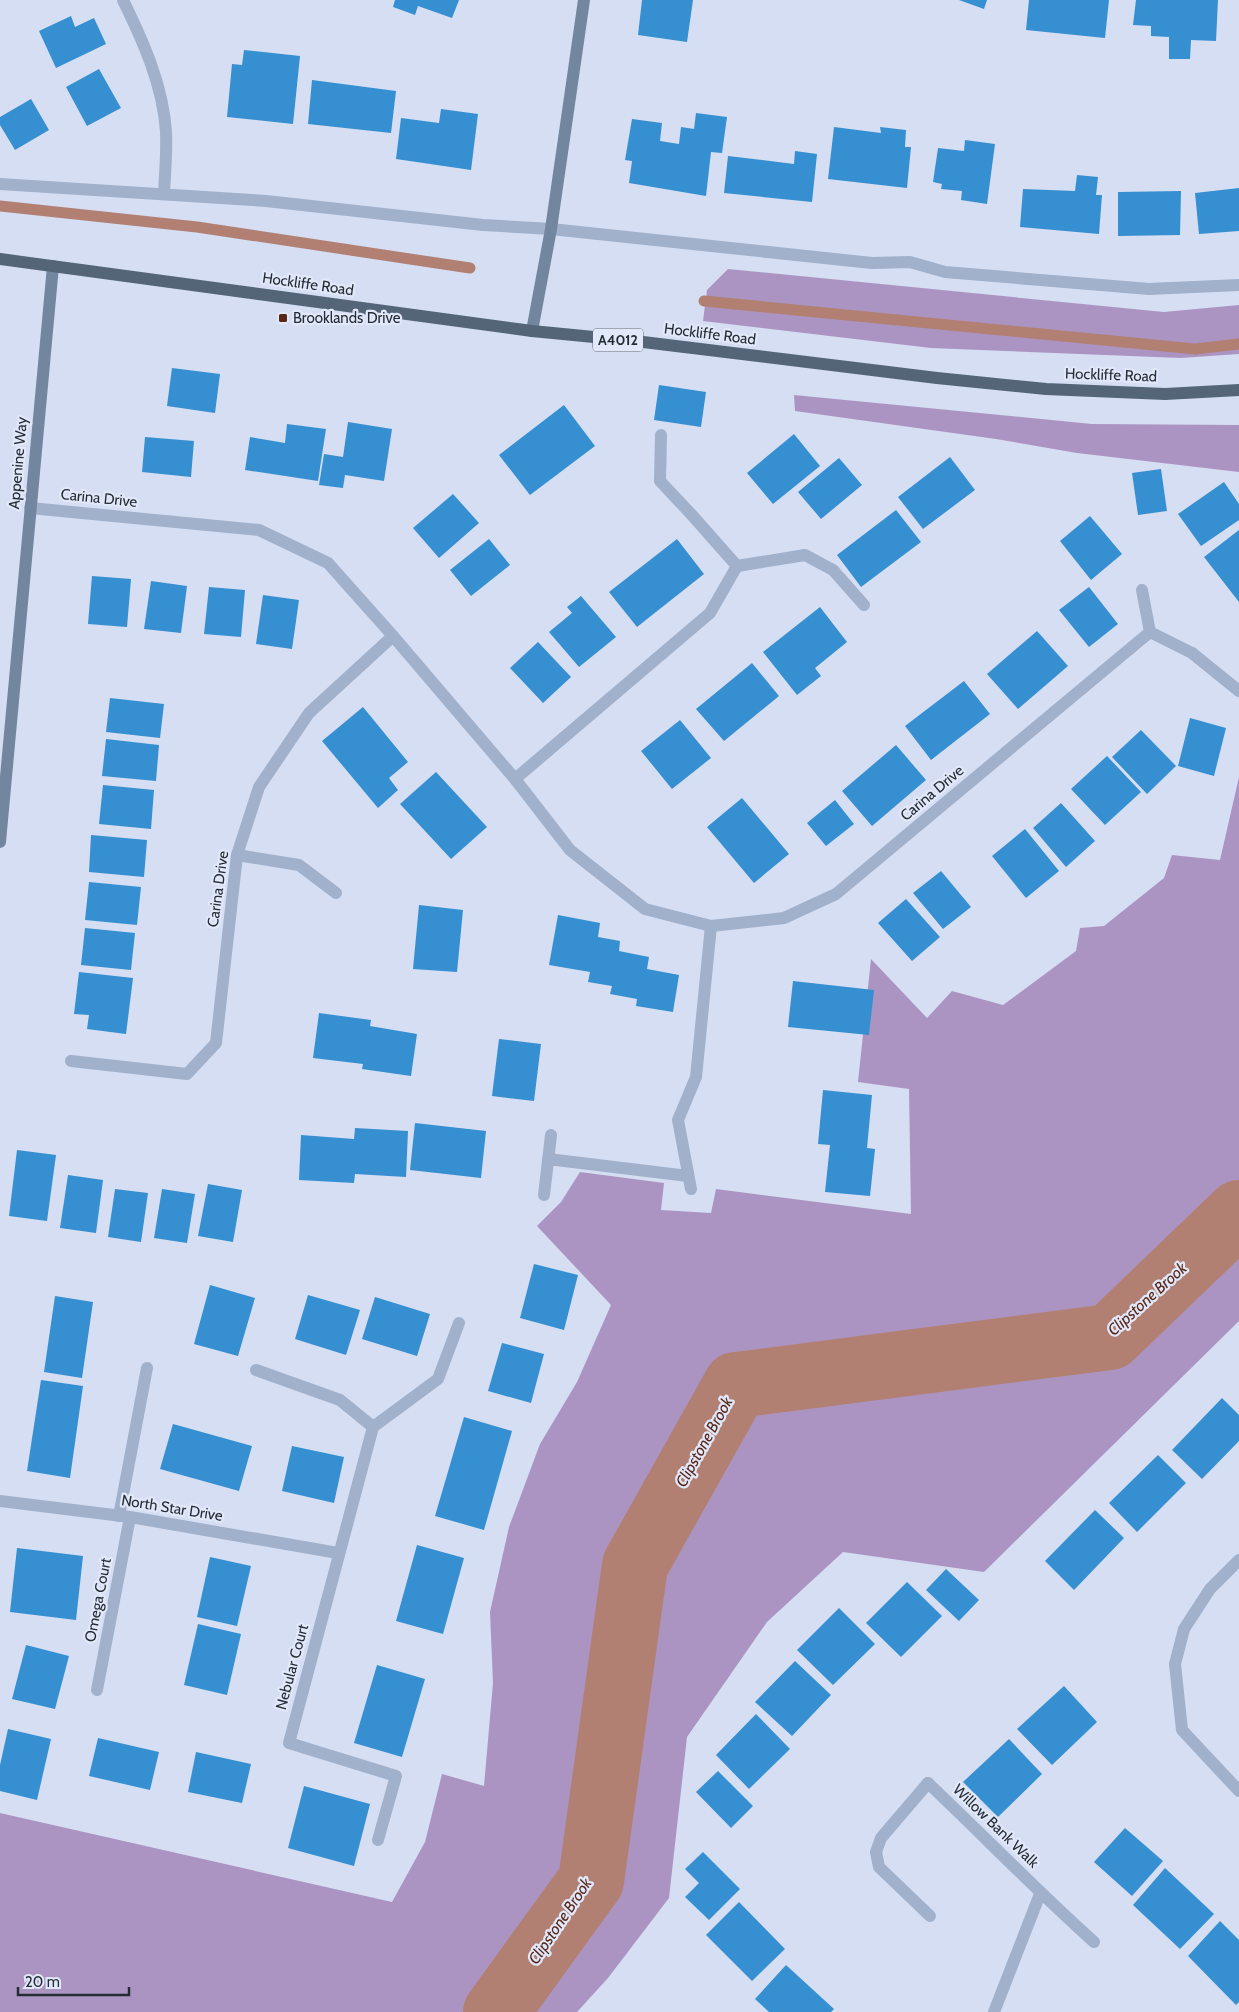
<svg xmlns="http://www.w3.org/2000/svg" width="1239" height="2012" font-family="Cabin,sans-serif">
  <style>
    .green { fill: #ac94c2 }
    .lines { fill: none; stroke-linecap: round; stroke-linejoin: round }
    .stream { stroke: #b18072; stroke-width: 11 }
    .river { stroke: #b18072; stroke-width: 66 }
    .building { fill: #368fd0 }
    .lane { stroke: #a1b0cb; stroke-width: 12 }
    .street { stroke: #a1b0cb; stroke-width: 12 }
    .secondary { stroke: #72879f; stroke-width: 12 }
    .primary { stroke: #546578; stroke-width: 12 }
    .poi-dot { fill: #592717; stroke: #e1e8fa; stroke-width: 2 }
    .labels { text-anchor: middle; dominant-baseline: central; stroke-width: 4.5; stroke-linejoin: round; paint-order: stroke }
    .shield { fill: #e1e8fa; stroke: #5d646f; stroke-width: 1 }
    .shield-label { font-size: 14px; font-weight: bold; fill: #242c34 }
    .street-label { font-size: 15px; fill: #242c34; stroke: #e1e8fa }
    .poi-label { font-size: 15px; fill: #242c34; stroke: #e1e8fa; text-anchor: start }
    .water-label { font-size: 16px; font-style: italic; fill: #592717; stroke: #e1e8fa }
  </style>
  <rect width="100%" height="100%" fill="#d5def3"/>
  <path class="green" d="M728,269L1164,312L1239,305V354L1181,358L931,348L703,321L707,290Z
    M794,395L1092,424L1239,425V472L1077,453L996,439L795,411Z
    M1239,777V1232L1108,1335L734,1383L632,1564L589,1880L495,2012H0V1813L392,1902L425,1842L442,1774L484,1786L493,1683L490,1612L509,1527L540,1444L577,1382L611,1305L537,1226L561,1202L580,1172L664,1183L661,1210L711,1213L716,1189L911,1214L909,1089L858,1082L871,959L927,1018L952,991L1003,1005L1076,951L1080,928L1104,926L1164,878L1172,855L1220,860Z
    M1239,1240V1321L984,1572L843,1552L767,1622L687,1737L669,1898L608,1978L577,2012H499L593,1882L638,1566L737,1386L1112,1340Z"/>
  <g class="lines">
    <path class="stream" d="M0,206L197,227L470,268
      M704,301L1195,349L1239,344"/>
    <path class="river" d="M496,2012L591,1881L635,1565L736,1385L1110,1337L1239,1213"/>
  </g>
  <path class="building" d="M395,0H459L452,18L418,6L415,15L393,7Z
    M642,0H693L687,42L638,35Z
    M959,0H987L984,9Z
    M1029,0H1109L1105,38L1026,30Z
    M1136,0H1218L1216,41L1191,40L1190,59H1169V37L1151,36V26L1133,25Z
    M71,16L75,27L94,18L106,44L56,68L39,31Z
    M244,50L300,56L293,124L227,117L232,64L242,65Z
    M99,69L121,108L87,126L66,87Z
    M312,80L396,91L391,133L308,124Z
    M31,99L49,130L15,150L0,125V117Z
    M441,109L478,114L471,170L396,159L401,118L439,123Z
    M696,113L727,117L722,153L711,152L706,196L629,183L632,161L625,160L632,119L662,123L660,141L679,144L681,127L694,129Z
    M834,127L881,133L880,127L906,130L905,147H911L907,188L828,179Z
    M965,140L995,144L987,204L961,200L962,191L941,189L942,184L933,182L938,148L964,151Z
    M795,151L817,154L812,202L724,193L728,156L794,164Z
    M1077,175L1098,177L1096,195H1102L1099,234L1020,227L1023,189L1075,191Z
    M1239,188V231L1199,234L1195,193Z
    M1181,191L1180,235L1118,236V192Z
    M172,368L220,374L215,413L167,406Z
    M659,385L706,392L701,427L654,420Z
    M564,405L595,446L530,495L499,455Z
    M348,422L392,429L384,481L345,475L343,488L319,485L324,454L343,457Z
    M287,424L326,429L318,481L245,470L250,437L285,443Z
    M794,434L820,466L773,504L747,473Z
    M145,437L194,441L191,477L142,472Z
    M950,457L975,490L923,529L898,497Z
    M839,458L862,485L821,519L798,492Z
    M1161,469L1167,511L1138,515L1132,473Z
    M1224,482L1239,504V520L1201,546L1178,514Z
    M453,494L479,523L439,558L413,528Z
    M896,510L921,542L861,587L837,555Z
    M1090,516L1122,554L1091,580L1060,541Z
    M1239,530V602L1204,557Z
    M489,539L510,565L471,596L450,570Z
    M677,539L704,574L637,627L609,592Z
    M92,576L131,579L127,627L88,624Z
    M151,581L187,586L181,633L144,629Z
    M209,587L245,590L241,637L204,634Z
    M1089,587L1118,624L1089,647L1059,610Z
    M263,595L299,600L292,649L256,644Z
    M581,596L616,637L579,667L549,632L572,613L567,607Z
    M820,607L847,642L815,668L821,676L797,695L763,652Z
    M1037,631L1068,666L1018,709L987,674Z
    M538,642L571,677L543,703L510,668Z
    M752,663L779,696L724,741L696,709Z
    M964,681L990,714L931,760L905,726Z
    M110,698L164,704L160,738L106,732Z
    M363,707L408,762L389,778L398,790L378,808L322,741Z
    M1190,718L1226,728L1214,776L1178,766Z
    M680,720L711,758L672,789L641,751Z
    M1141,730L1176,766L1147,794L1112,757Z
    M106,739L159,745L156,781L102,776Z
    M896,745L926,780L872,826L842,791Z
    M1107,756L1141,792L1105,825L1071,789Z
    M436,772L487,827L451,859L400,804Z
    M103,785L154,790L151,829L99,824Z
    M742,798L789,854L754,883L707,827Z
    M835,800L854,824L826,846L807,823Z
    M1061,803L1095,841L1066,867L1033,828Z
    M1025,829L1059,871L1026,898L992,856Z
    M91,835L147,840L144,877L89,872Z
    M941,871L971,907L943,929L913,893Z
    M89,882L141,887L137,925L85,920Z
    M906,899L940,937L912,961L878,923Z
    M419,905L463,910L457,972L413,969Z
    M558,915L600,923L598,937L620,941L619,951L649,957L647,969L679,975L673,1012L636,1006L637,999L610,994L612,986L588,982L590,972L549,965Z
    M85,928L135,933L131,970L81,965Z
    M79,972L133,978L126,1034L87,1029L89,1015L74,1014Z
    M793,981L874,990L869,1035L788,1027Z
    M319,1013L371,1020L370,1026L417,1034L411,1076L362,1069L363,1064L313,1058Z
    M499,1039L541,1044L534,1101L492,1096Z
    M823,1090L872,1095L867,1148L875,1149L870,1196L825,1192L830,1145L818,1144Z
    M415,1123L486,1131L481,1178L410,1170Z
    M355,1128L408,1131L406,1177L355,1174L354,1183L299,1180L301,1135L354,1139Z
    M17,1150L56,1155L47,1221L9,1216Z
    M68,1175L103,1180L96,1233L60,1228Z
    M208,1184L242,1190L233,1242L198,1236Z
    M115,1189L148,1193L141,1242L108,1237Z
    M162,1189L195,1194L187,1243L154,1238Z
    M534,1264L578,1275L564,1330L520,1318Z
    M210,1285L255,1298L238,1356L194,1344Z
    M308,1295L360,1310L346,1355L295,1339Z
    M55,1296L93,1302L82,1378L44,1372Z
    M375,1297L430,1314L417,1356L362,1339Z
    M502,1343L544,1354L531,1403L488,1391Z
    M41,1380L83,1386L70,1478L27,1471Z
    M1222,1398L1239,1415V1441L1202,1479L1172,1450Z
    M464,1417L512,1431L484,1530L435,1516Z
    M173,1424L252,1446L239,1491L160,1469Z
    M292,1446L344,1457L334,1503L282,1491Z
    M1158,1455L1186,1483L1137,1532L1109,1503Z
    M1095,1510L1124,1538L1074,1590L1045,1561Z
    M417,1545L464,1558L443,1634L396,1621Z
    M17,1548L83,1556L76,1620L10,1612Z
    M210,1557L251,1566L237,1626L197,1617Z
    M946,1569L979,1600L959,1621L926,1590Z
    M907,1582L942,1616L901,1657L866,1623Z
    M839,1608L875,1644L833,1685L797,1650Z
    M198,1624L241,1634L227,1695L184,1685Z
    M26,1645L69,1656L55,1709L12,1699Z
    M795,1661L831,1695L792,1736L755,1702Z
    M377,1665L425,1679L402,1757L354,1743Z
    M1064,1686L1097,1722L1052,1765L1017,1729Z
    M756,1714L790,1749L749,1789L716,1755Z
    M8,1729L51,1739L37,1800L0,1791V1765Z
    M98,1738L159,1752L150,1790L89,1776Z
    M1009,1739L1042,1774L998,1817L963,1782Z
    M196,1752L251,1764L242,1803L188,1792Z
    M718,1771L753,1806L731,1828L696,1792Z
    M304,1786L370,1804L354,1866L288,1848Z
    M1125,1828L1163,1861L1132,1896L1094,1862Z
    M703,1852L740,1889L709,1920L685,1897L699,1883L685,1869Z
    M1165,1868L1214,1914L1180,1949L1133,1905Z
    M739,1902L785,1949L752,1981L706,1935Z
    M1220,1921L1239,1940V2002L1236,2005L1188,1956Z
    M786,1965L834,2009L831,2012H769L755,1999Z"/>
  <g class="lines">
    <path class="lane" d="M661,435L660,481L691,514
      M737,566L805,555L833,570L864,605
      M1192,653L1239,691
      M237,855L299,865L336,893
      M548,1159L688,1176
      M544,1195L551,1135
      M119,1516L147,1368
      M928,1783L881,1838L876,1852L879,1867L930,1916"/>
    <path class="street" d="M123,0C143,41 163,85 166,132C167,152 165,173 164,193
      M0,184L266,201L483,225L551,229L872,263L910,262L945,272L1149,289L1239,285
      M30,508L259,530L328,563L393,636L515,779L570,850L645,909L711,926L784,918L836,894L1150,632
      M1142,590L1150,632L1192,653
      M515,779L710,613L737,566L691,514
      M71,1061L187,1074L216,1043L237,855L259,787L309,713L393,636
      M691,1189L678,1120L696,1077L711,926
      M256,1370L340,1400L373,1427L289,1743L396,1776L378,1840
      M373,1427L438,1379L459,1323
      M0,1501L130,1517L338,1553
      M1239,1560L1210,1589L1184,1629L1175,1664L1182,1730L1239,1791
      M97,1690L130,1517
      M928,1783C984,1836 1037,1891 1094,1942
      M994,2012L1040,1894"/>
    <path class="secondary" d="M532,331L551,229L584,0
      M0,842L53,266"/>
    <path class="primary" d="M0,259L532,331L635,341L937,378L1046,389L1165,394L1239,390"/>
  </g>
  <rect class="poi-dot" x="278" y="313" width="10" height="10" rx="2.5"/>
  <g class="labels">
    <rect class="shield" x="593" y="328.5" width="50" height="23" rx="4"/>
    <g class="shield-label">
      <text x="618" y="340">A4012</text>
    </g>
    <g class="street-label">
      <text transform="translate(308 284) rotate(8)">Hockliffe Road</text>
      <text transform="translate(710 334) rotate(7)">Hockliffe Road</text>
      <text transform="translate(1111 375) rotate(2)">Hockliffe Road</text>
      <text transform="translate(18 463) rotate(-85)">Appenine Way</text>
      <text transform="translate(99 498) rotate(6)">Carina Drive</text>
      <text transform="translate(932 793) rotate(-40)">Carina Drive</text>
      <text transform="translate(218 889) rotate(-82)">Carina Drive</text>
      <text transform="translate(172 1508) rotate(9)">North Star Drive</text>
      <text transform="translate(98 1600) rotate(-79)">Omega Court</text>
      <text transform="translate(292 1667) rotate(-75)">Nebular Court</text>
      <text transform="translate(996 1826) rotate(44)">Willow Bank Walk</text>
    </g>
    <g class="poi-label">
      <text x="293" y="318">Brooklands Drive</text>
    </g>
    <g class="water-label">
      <text transform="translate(1147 1299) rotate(-42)">Clipstone Brook</text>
      <text transform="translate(704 1442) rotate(-61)">Clipstone Brook</text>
      <text transform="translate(560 1921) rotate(-56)">Clipstone Brook</text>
    </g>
  </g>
  <path d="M18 1987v8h111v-8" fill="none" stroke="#242c34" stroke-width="2.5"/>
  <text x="25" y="1987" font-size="15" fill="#242c34" stroke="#e1e8fa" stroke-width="4" paint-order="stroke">20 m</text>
</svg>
